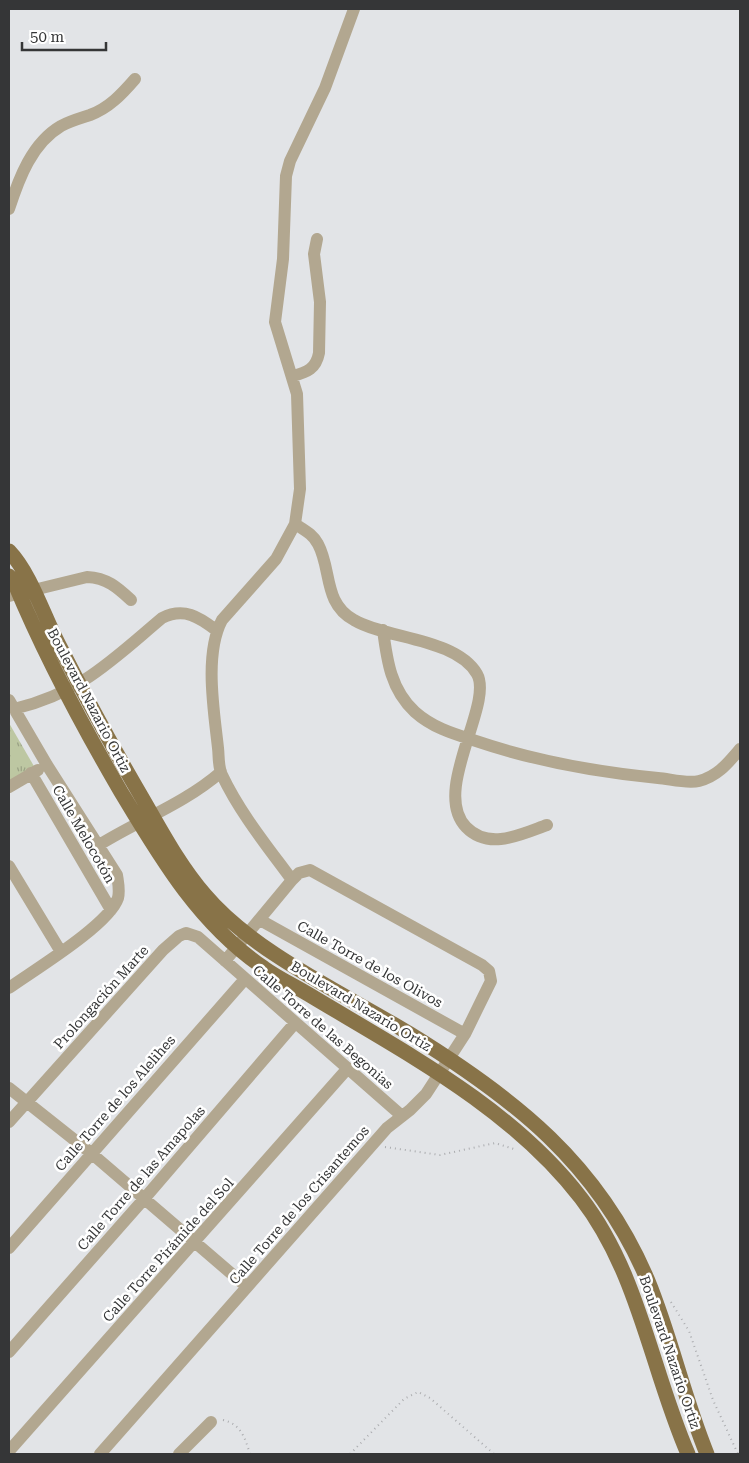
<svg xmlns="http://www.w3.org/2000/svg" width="749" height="1463" font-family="'Roboto Serif',serif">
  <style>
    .park { fill: url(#park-tufts) }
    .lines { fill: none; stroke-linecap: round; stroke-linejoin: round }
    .path { stroke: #abacaf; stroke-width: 2; stroke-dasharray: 1 4; stroke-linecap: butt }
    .minor { stroke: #b2a790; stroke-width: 12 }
    .major { stroke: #887348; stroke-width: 15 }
    .labels { text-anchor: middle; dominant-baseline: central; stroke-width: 5; stroke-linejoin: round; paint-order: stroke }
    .street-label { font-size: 14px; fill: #353637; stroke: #fff }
  </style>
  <defs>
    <pattern id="park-tufts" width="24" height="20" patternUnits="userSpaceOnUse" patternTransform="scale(1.25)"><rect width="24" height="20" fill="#bdc7a2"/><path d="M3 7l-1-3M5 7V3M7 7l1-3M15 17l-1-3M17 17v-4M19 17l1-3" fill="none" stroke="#9aa285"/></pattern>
  </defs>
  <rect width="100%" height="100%" fill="#e2e4e7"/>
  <path class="park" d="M9,723L35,768L9,781Z"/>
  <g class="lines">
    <path class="path" d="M385,1147L440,1155L495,1143L517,1150
      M671,1302L689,1331L713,1400L738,1454
      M223,1420C241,1424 245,1438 250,1454
      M350,1454L404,1399L418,1392L430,1398L494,1454"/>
    <path class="minor" d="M9,209C19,178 32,143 61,126C70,121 81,118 90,115C109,108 122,94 135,79
      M293,376C307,372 316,369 319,353L320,302L314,254L317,239
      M295,524C304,530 313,534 318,544C332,570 323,603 354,620C386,639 456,638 477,674C494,704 431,791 466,827C489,851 522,834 547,825
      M9,596L87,577C107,578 117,587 131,600
      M383,630C387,661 391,690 415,712C433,728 454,734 476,741C535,761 596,772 658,778C670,779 687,784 699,781C718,776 728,763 740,749
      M9,700L47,765L117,875C118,882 120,890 118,898C109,925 34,970 9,988
      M14,709C81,693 112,660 162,618C184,607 199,617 216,630
      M31,773L111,910
      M9,787L38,770
      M99,845C139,820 184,804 221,772
      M9,866L61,952
      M292,880C267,846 240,813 222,775C218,767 219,756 218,748C214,711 204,654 222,620L276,559L295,524L300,489L297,394L275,322L283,259L286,176L290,161L325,88L354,9
      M260,920L465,1034
      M9,1088L91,1153L247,1287
      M9,1122L163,950L179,936L186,933L198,937L402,1116
      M9,1248L245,979
      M9,1352L144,1199L295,1023
      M9,1451L348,1068
      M100,1454L387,1128L410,1110L426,1094L465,1034L491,981L489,971L482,965L310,870L299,873L292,880L225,961
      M179,1454L211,1422"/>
    <path class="major" d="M9,551C31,574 44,617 59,645C86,698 114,750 144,801C163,834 180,866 205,895C254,953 345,994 410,1034C514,1098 599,1164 648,1281C671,1337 684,1398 707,1454
      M9,576L15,584C45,656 82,725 121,792C160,857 199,924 264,968C278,978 293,985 308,994C404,1052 511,1107 581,1198C639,1273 651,1369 688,1454"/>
  </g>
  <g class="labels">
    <g class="street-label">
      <text transform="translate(89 700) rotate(62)">Boulevard Nazario Ortiz</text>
      <text transform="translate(84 834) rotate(60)">Calle Melocotón</text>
      <text transform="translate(370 964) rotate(29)">Calle Torre de los Olivos</text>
      <text transform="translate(101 997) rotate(-48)">Prolongación Marte</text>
      <text transform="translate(361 1006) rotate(31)">Boulevard Nazario Ortiz</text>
      <text transform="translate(323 1027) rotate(41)">Calle Torre de las Begonias</text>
      <text transform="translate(115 1103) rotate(-49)">Calle Torre de los Alelihes</text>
      <text transform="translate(141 1178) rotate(-49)">Calle Torre de las Amapolas</text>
      <text transform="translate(299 1205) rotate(-49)">Calle Torre de los Crisantemos</text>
      <text transform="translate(168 1250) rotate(-48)">Calle Torre Pirámide del Sol</text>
      <text transform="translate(670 1352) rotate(71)">Boulevard Nazario Ortiz</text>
    </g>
  </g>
  <rect width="749" height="1463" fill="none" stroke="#353637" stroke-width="20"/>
  <path d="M22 42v8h84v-8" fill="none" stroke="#353637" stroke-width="2.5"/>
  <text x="30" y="42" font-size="15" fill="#353637" stroke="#ffffff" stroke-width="4" paint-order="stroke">50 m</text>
</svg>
